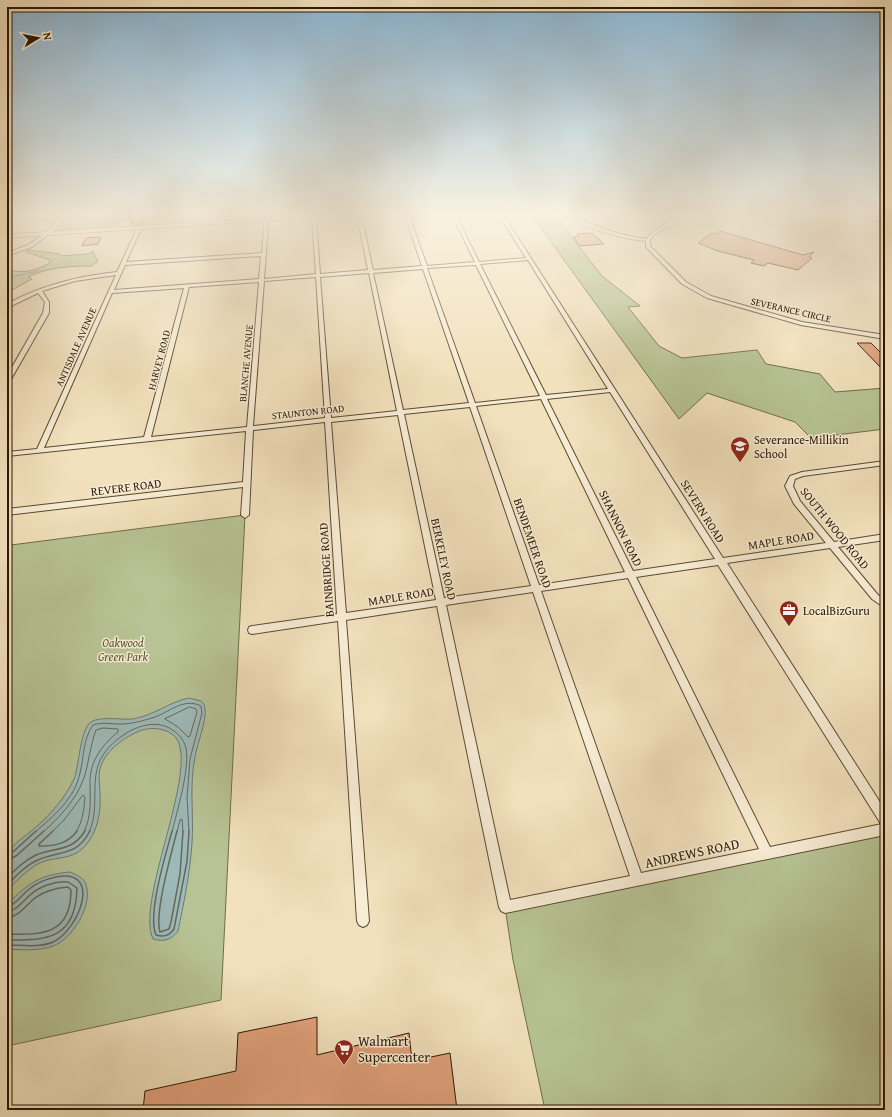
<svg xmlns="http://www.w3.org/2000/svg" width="892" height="1117" font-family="'Gentium Book Plus',serif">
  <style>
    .green { fill: #b7c394; stroke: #706d4b }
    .water { fill: #9ebbba; stroke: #707970 }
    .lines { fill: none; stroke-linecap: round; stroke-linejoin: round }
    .shore-far1 { stroke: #64695e; stroke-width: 1 }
    .shore { stroke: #64695e; stroke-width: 1.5 }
    .stream { stroke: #707970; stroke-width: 1 }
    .building { fill: #e1a17b; stroke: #2a1702 }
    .street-casing { stroke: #5c4a31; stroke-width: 2 }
    .secondary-casing { stroke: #2a1702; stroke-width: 1 }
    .street { fill: #f7ecd4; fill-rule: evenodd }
    .secondary { fill: #f7ecd4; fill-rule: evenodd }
    .labels { text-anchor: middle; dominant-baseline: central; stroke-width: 3; stroke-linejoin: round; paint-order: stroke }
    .far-street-label { font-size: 10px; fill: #2a1702; stroke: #f7ecd4 }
    .poi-label { font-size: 12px; fill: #2a1702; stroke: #f7ecd4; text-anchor: start }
    .street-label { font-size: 12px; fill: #2a1702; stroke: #f7ecd4 }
    .park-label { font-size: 12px; font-style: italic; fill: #5b5335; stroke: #f7ecd4 }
    .near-street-label { font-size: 14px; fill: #2a1702; stroke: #f7ecd4 }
    .near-poi-label { font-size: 14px; fill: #2a1702; stroke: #f7ecd4; text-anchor: start }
  </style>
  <rect width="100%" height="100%" fill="#f2e1bd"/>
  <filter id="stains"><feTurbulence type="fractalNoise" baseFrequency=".005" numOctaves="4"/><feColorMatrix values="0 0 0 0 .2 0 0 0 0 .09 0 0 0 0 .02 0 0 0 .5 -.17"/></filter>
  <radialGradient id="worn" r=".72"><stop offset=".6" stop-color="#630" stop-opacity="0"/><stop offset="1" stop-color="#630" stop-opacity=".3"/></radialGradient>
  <path class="green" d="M78,213H135L109,229L52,231L67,219Z
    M530,213H553L602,276L640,306L628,307L659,346L682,358L757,350L766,364L820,374L835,392L885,388V429L811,438L795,422L707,393L679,419Z
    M28,250L60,254L61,256L87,254L94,251L93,253L98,261L92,266C70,266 49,267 28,277L32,279L12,290L7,291V270C26,273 32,272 50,263V260L26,252Z
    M245,515L221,1000L7,1046V555L11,545Z
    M885,829V1110H545L513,960L505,907Z"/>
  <path class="water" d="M189,698L201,701L204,704C209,717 197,743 195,757C189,786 194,815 192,843C190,873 184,902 178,931C171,940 164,942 153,939C134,900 206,756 172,734C162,727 148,727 137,732C122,739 104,752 100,769C98,777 100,786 100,794C101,814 97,835 82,849C71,859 58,857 45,861C29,866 19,880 7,890V853C15,842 26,836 36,827C51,814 65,798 74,779C79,767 80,729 91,722C99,716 122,720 133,719C155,715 169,702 189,698Z
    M70,872C77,875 84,878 86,885C93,906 72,939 53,946C40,951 21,950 7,949V904C29,883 39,875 70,872Z"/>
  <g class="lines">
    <path class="shore-far1" d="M190,707L196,709L197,712L190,736L188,737L178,727L165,719Z
      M35,832C54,816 75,798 80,773C84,757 83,739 93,725C102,722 111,724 121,724C131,724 142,721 152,718C169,713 183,697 201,706L202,713L190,759L187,798L189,832
      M43,832C60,817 76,800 84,778C89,762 90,746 96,730L103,728L118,729V732C102,745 90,761 90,782C90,800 92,815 84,832
      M52,832L64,820L83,795L85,797C84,809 83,821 76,832
      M89,832C101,807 88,778 103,755C116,735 151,713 174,731C180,735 184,741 186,748C190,769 177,811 172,832
      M177,832L180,820L182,819L183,832"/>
    <path class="shore" d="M53,831L39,844V846C54,846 68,844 77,831
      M172,831C166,854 147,914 156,935C164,937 169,936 174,929L187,861L189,831
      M177,831C172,851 154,914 160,932L169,929L171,922L180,874L183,831
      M7,855L14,851L36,831
      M7,860L16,856L44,831
      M7,878C16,869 25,860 36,855C56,847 72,852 85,831
      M7,885C16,876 26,865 38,860C61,850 76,857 90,831
      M7,907C16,904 21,896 28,890C36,883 46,879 56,877C104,868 78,931 53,942C39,948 22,945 7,945
      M7,912C17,910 22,902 30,895C40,886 55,881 68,882L77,888C76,938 48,941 7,940
      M7,918C20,916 25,906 35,898C44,891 56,888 68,887L71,890C71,935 42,935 7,934"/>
    <path class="stream" d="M7,278L39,271"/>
  </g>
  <path class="building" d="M136,213H153L145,222L140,224H130L133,221L125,220Z
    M720,231L803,255L814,252L809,257L812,258L798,270L768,263L764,266L751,263L754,260L718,251L698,243L712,233L716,234Z
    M592,233L604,244L580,246L573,237L579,236L577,234Z
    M97,237L101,238L98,244L82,246L86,238Z
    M857,343H871L882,354H885V372Z
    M317,1017V1055L409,1033L412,1061L450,1053L457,1110H143L145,1091L236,1071L238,1033Z"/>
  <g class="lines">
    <defs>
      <path id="street" d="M186,213H190L186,226L184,227L182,226Z
        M265,213H269L264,279L316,274L312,218L314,217L316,218L320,274L368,270L357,215L359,214L361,215L373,270L422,266L404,213H408L427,266L475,262L451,213H455L479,262L526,258L498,213H502L723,558L826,543L794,504L785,486L790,476L802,472L885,461V465L803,476L795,479L793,486L800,501L834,542L885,534V540L838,547L878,595L885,600V608L872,599L830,548L727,563L885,810V835L505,913L501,911L499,907L437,606L346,620L369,921L367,925L363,927L359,925L357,921L338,621L252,634L249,633L248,630L249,627L252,626L337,614L325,422L253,430L249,515L245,518L241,515L243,487L7,515V509L243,482L246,431L7,456V452L37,449L116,275L75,281L42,291L49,302V313L10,381L7,383V376L43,313L45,302L38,293L7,308V304C42,285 79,276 117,272L137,229L139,228L141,229L126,262L262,253ZM261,256L259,279L114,290L125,265ZM528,260L608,389L546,395L480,264ZM476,265L540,396L475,403L427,268ZM423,269L469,403L403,410L373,273ZM369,273L397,411L331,418L320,277ZM316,277L325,418L253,426L264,281ZM259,282L247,427L151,437L189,287ZM184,288L144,437L44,448L112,293ZM610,392L715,559L633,571L547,399ZM541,399L625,572L539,585L476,406ZM470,407L531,586L444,598L404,414ZM398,415L436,600L346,613L331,422ZM718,565L881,824H882L770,847L636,577ZM628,578L759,849L641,873L541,591ZM533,592L630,876L510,900L446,605Z
        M562,213C572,213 582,221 592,224C609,231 628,237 647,239C661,218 698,213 721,213L690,218L671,225L654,235L650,240V246L686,282L711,296L802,322L885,335V339L801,325L707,298L682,284L646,247V241C621,239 583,228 562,213Z
        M842,213H851L885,221V223Z
        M7,215L62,220L64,221L62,222L7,217Z
        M46,233L49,234L32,247L7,256V253L28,245Z"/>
      <path id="secondary" d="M72,213H78L61,224L53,231L352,213H386L7,238V234L46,232L57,222Z"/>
    </defs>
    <use href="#street" class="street-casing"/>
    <use href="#secondary" class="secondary-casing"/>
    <use href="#street" class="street"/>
    <use href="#secondary" class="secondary"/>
  </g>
  <linearGradient id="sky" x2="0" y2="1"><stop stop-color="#8ab7d6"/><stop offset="0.58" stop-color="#f9f2e1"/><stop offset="1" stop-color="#f9f2e1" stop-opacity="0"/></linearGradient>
  <rect width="892" height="370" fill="url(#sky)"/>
  <defs>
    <symbol id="school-pin" viewBox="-11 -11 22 30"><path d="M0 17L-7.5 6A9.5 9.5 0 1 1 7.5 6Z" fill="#8f2418" stroke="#f7ecd4"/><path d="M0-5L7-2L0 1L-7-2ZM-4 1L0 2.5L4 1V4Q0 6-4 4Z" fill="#fff"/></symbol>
    <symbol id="office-pin" viewBox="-11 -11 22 30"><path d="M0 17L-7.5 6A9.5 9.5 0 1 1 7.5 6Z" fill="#8f2418" stroke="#f7ecd4"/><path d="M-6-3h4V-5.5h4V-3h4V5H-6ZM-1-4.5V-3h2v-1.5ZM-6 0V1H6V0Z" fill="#fff"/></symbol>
    <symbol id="supermarket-pin" viewBox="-11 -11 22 30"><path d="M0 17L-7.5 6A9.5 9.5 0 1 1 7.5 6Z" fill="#8f2418" stroke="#f7ecd4"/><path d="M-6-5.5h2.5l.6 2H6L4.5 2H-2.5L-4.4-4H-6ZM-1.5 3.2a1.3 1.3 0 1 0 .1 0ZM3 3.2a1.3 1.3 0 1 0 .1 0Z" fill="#fff"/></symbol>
  </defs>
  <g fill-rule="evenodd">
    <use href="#school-pin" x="729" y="435" width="22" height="30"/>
    <use href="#office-pin" x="778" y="599" width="22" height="30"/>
    <use href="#supermarket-pin" x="333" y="1038" width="22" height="30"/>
  </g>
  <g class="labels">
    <g class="far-street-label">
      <text transform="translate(791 310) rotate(13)">SEVERANCE CIRCLE</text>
      <text transform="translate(76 347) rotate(-66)">ANTISDALE AVENUE</text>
      <text transform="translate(159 360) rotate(-75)">HARVEY ROAD</text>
      <text transform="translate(246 363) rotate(-85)">BLANCHE AVENUE</text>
      <text transform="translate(308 412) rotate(-6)">STAUNTON ROAD</text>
    </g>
    <g class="poi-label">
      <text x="754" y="439">Severance-Millikin<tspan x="754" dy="14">School</tspan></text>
      <text x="803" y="610">LocalBizGuru</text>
    </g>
    <g class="street-label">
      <text transform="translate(126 487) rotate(-7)">REVERE ROAD</text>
      <text transform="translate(703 511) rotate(58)">SEVERN ROAD</text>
      <text transform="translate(621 528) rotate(64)">SHANNON ROAD</text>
      <text transform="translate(835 528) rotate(51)">SOUTH WOOD ROAD</text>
      <text transform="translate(781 540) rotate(-9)">MAPLE ROAD</text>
      <text transform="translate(533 543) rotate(71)">BENDEMEER ROAD</text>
      <text transform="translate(444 559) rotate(78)">BERKELEY ROAD</text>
      <text transform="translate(326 570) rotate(-94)">BAINBRIDGE ROAD</text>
      <text transform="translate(401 596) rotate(-9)">MAPLE ROAD</text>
    </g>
    <g class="park-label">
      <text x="123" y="642">Oakwood<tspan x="123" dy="14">Green Park</tspan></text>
    </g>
    <g class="near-street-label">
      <text transform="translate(692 853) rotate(-12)">ANDREWS ROAD</text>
    </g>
    <g class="near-poi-label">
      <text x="358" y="1041">Walmart<tspan x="358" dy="16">Supercenter</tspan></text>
    </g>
  </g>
  <rect width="892" height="1117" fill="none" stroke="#f2e1bd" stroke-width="24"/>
  <rect x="8" y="8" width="876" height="1101" fill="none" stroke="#2a1702" stroke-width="2"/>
  <rect x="12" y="12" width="868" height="1093" fill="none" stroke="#2a1702"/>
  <g transform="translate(38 38) rotate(80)" stroke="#f7ecd4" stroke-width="3" paint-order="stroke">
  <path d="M0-3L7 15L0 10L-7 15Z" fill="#2a1702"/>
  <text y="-6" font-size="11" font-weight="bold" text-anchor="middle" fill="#2a1702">N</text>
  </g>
  <rect width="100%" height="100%" filter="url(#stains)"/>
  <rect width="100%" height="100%" fill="url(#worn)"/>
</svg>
